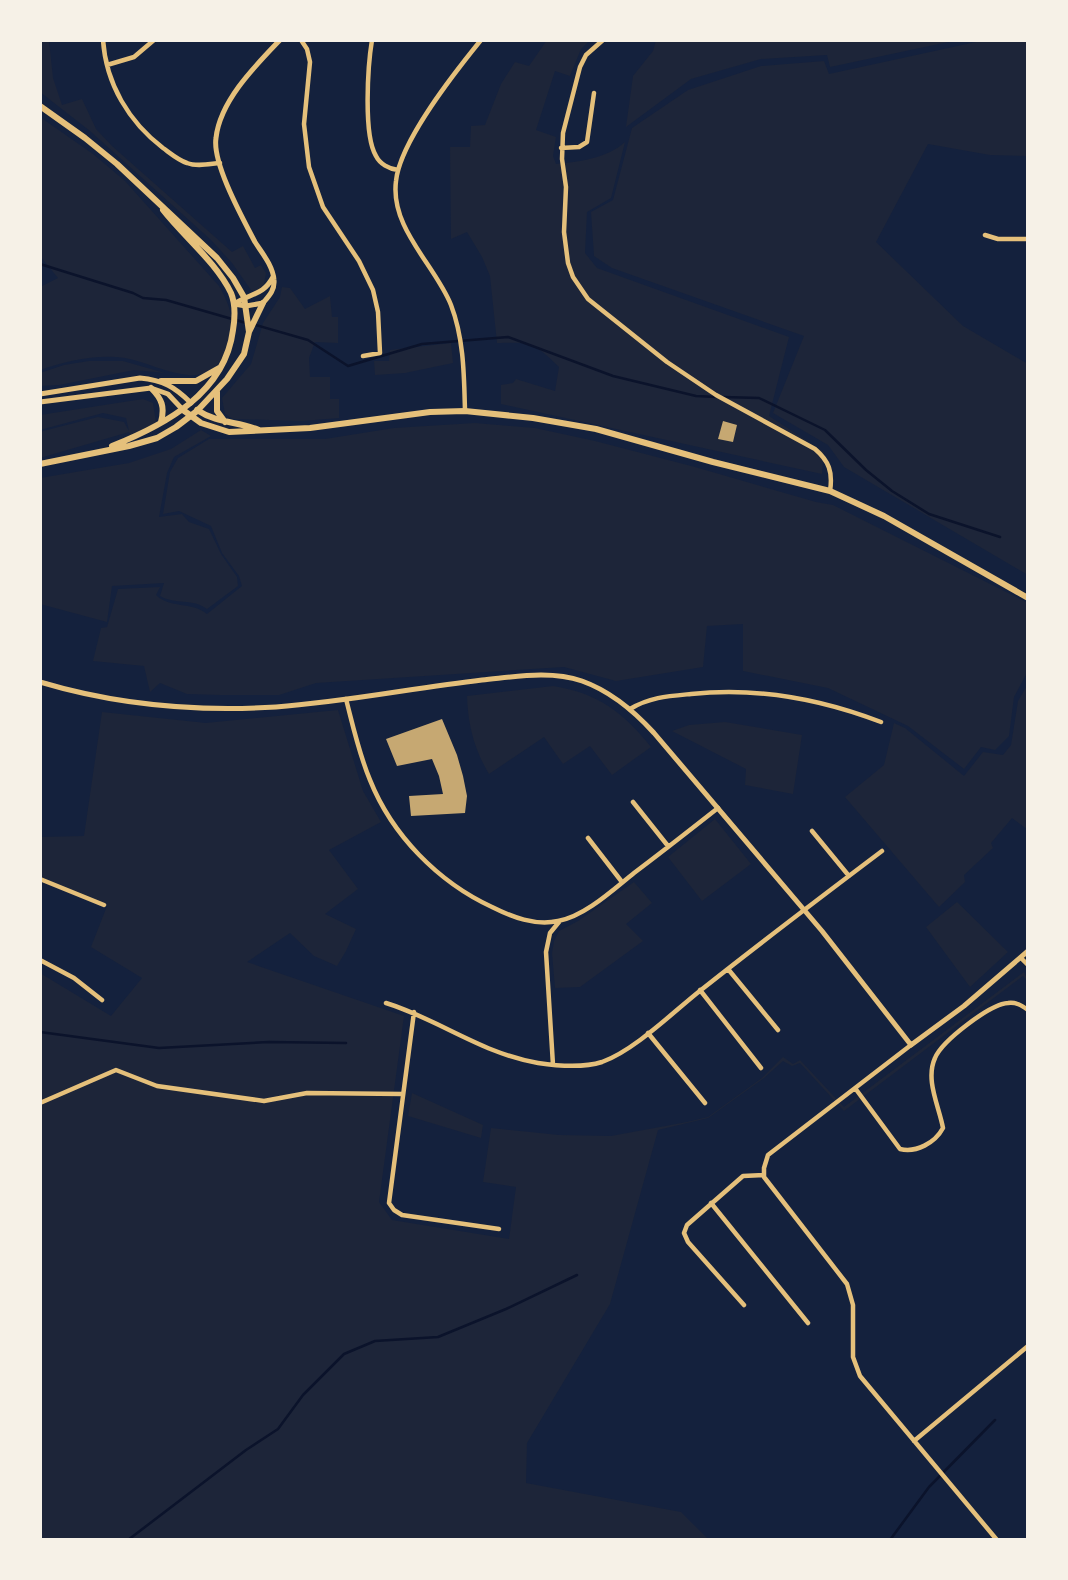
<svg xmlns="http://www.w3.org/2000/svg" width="1068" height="1580" font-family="'DejaVu Sans',sans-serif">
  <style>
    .green { fill: #1d2539 }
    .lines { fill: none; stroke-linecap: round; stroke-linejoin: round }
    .stream { stroke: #0b132b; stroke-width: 2.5 }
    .building { fill: #c6a872 }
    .minor { stroke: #e5c07b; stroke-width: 4.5 }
    .tertiary { stroke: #e5c07b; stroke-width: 5 }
    .secondary { stroke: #e5c07b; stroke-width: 6 }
  </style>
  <rect width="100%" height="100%" fill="#14213d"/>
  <path class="green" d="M40,40H49L53,78L62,105L82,99L96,129L112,146L232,252L243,246L255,268L261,265L266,273L264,284L257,291L251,290L232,263L211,240L90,131L40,92Z
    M547,40H590L581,49L570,76L555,71L536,130L556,137L553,156L556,164C578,162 608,158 625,142L611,198L587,212L585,253L597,268L789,337L769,416L824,452L822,474L501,404V385L513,383L516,379L555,391L559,367C533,342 533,342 497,343L490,276L482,257L467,232L451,239L450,147H470L471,126L485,125L501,84L515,62L529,66Z
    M656,40H953V41L830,67L827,55L761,59L691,79L626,127L633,76L653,51Z
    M985,40H1028V156L990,155L928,144L876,242L963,326L1028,364V575L844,467L828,445L773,413L804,336L612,268L594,256L591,212L613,200L632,128L688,90L761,66L824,61L829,74Z
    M40,117L93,154L125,181L219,286C226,298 232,311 232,326C232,352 215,378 188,375C166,373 146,362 125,358C97,354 67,361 40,370V287L58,278L40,256Z
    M282,287L290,288L305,309L330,296L332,317H338V343L315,342L309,358L310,377H330V399H339V418L302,421L233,419L225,414L222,398L251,364L263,323L280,297Z
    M451,343L453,363L405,373L375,375L374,361H389L390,350Z
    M89,361H123L165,373L134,370L59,385L40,386V373L64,365Z
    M143,399L153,403L156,423L131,437L129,432L40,458V433L43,431L98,417L124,422L129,431L126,418L103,413L40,430V415Z
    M475,423L535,428L595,441L695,467L816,502L833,505L1028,603V671L1014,697L1009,736L995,750L981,747L964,769L908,726L828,688L743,671V624L707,626L703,667L616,681L564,667L316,683L279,695H220L187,694L160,683L150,692L144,666L93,661L101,628L107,627L118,589L160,587L156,595C170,609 191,601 207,614L242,586L239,576L222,553L211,526L179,511L163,514L170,472L178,458L209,439H325L394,428Z
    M201,430L211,436L174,457L167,473L159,517L182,514L189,522L209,529L221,554L237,577L238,586L207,609C193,598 175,605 160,596L164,583L112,586L107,622L40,604V478L129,463L171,449Z
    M1028,684V830L1012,818L991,843L993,848L964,875L965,882L939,907L845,797L884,765L894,723L905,728L964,776L983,752L1003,755L1011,745L1018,701Z
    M553,686C598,693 623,712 651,747L612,775L590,746L563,764L544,737L489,774C474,749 468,725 467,696Z
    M338,710L363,791L381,822L329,850L358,889L325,914L356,929L346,951L337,966L314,956L290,933L247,962L404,1016L379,1202L392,1220L509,1239L516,1187L483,1182L491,1128L559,1135L611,1136L687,1122L708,1117L762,1078L783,1057L793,1064L800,1060L844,1107L1024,972L1028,981L1023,976L844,1111L800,1063L792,1066L783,1061L764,1078L708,1118L658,1130L610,1304L527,1443L526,1483L681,1512L709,1540H40V973L111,1016L142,978L91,947L107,906L40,878V837L84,836L102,712L206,723Z
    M725,722L802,735L793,794L745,785L746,769L672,731L689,725Z
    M715,819L751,864L702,901L668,857Z
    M634,882L652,903L626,924L643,941L580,987L555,988L552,953L554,941L559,931L578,921Z
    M957,902L1008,952L970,987L926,927Z
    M412,1093L483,1125L481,1138L408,1116Z"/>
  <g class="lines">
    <path class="stream" d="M40,264L133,293L143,298L166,300L246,323
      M252,324L308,340L348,366L422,344L508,337L613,376L696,396L716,397
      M723,397L759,398L825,430L866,470L892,491L929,514L1000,537
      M40,1032L159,1048L269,1042L346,1043
      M128,1540L246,1450L278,1429L303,1395L344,1354L375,1341L438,1337L506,1309L577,1275
      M890,1540L929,1487L995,1420"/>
  </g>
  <path class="building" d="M723,421L737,425L733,442L718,439Z
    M442,719L457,755L463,776L467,796L465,813L411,816L409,796L443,794L439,776L432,759L397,766L386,739Z"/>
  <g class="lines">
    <path class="minor" d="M103,40C106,84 129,122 163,148C170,153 178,160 187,163C197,167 209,164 220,163
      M301,40L307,49L310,62L304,124L309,167L323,207L359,261L373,290L378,312L380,353L363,356
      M372,40C368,64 363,135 376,156C380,164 389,169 398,170
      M603,40L586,55L580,67L563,133L562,159L566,187L564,232L568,263L573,277L588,299L667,362L716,395L815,449C829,461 833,472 830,491
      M107,65L134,57L154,40
      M561,148L579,147L587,142L594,93
      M985,235L998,239H1028
      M465,411C464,375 464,339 451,305C435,265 390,228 396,181C400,141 455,72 481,40
      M346,699C353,726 359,754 370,780C392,835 438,882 492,907C512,917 535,926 558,921C584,917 614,889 634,873C662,852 690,830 718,808
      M630,709C650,697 669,696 691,694C756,687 821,699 881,722
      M633,802L668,846
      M812,831L849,876
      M588,838L622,882
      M40,879L104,905
      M1021,958L1028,965
      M40,960L74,978L102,1000
      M728,969L778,1030
      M700,990L761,1068
      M386,1003C438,1019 483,1054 538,1063C558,1066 583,1068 602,1062C635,1050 673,1012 701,990C760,943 821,897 882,851
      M414,1012L389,1203L394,1210L402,1215L499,1229
      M648,1033L705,1103
      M911,1045L768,1155L764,1168V1177L847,1284L853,1305V1357L860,1376L997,1540
      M553,1065L546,952L550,933L559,922
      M855,1088L900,1149C916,1153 935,1143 943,1128C939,1106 925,1080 935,1058C942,1041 990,1004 1008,1003C1016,1002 1021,1005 1028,1010
      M40,1103L116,1070L157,1086L264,1101L307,1093L403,1094
      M711,1203L808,1323
      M744,1305L688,1242L684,1233L687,1225L743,1176L764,1175
      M914,1441L1028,1346"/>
    <path class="tertiary" d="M234,304L246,306L263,303C269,296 275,290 274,280C273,266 262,253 255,242C243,219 212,163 216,138C220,101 255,66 280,40
      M234,304C250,293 263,296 273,277
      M40,394L140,378C163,380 175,387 191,403
      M40,402L151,388L168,394L183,410
      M40,682C117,705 196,712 276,707C345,702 413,688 482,680C514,677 550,670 582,681C610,691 634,711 654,733L822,931L911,1045L964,1006L1028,951"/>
    <path class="secondary" d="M40,106L85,138L117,164L217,258L233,278L244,297L249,332L244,354L227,379L197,411L176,427L157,438L129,446L40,464
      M249,332L263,303
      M161,381H196L219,368
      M151,388C162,399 165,407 161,422
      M217,392V411L225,422
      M183,410L201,423L229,432L310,428L430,412L465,411L533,418L596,429L713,462L830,491L884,516L1028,598
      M197,410C218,424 237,421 259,430
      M112,446C165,425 225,393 233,330C235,318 236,305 231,293C216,262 184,237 163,210"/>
  </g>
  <rect width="1068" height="1580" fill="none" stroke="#f6f1e7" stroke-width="84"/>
</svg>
